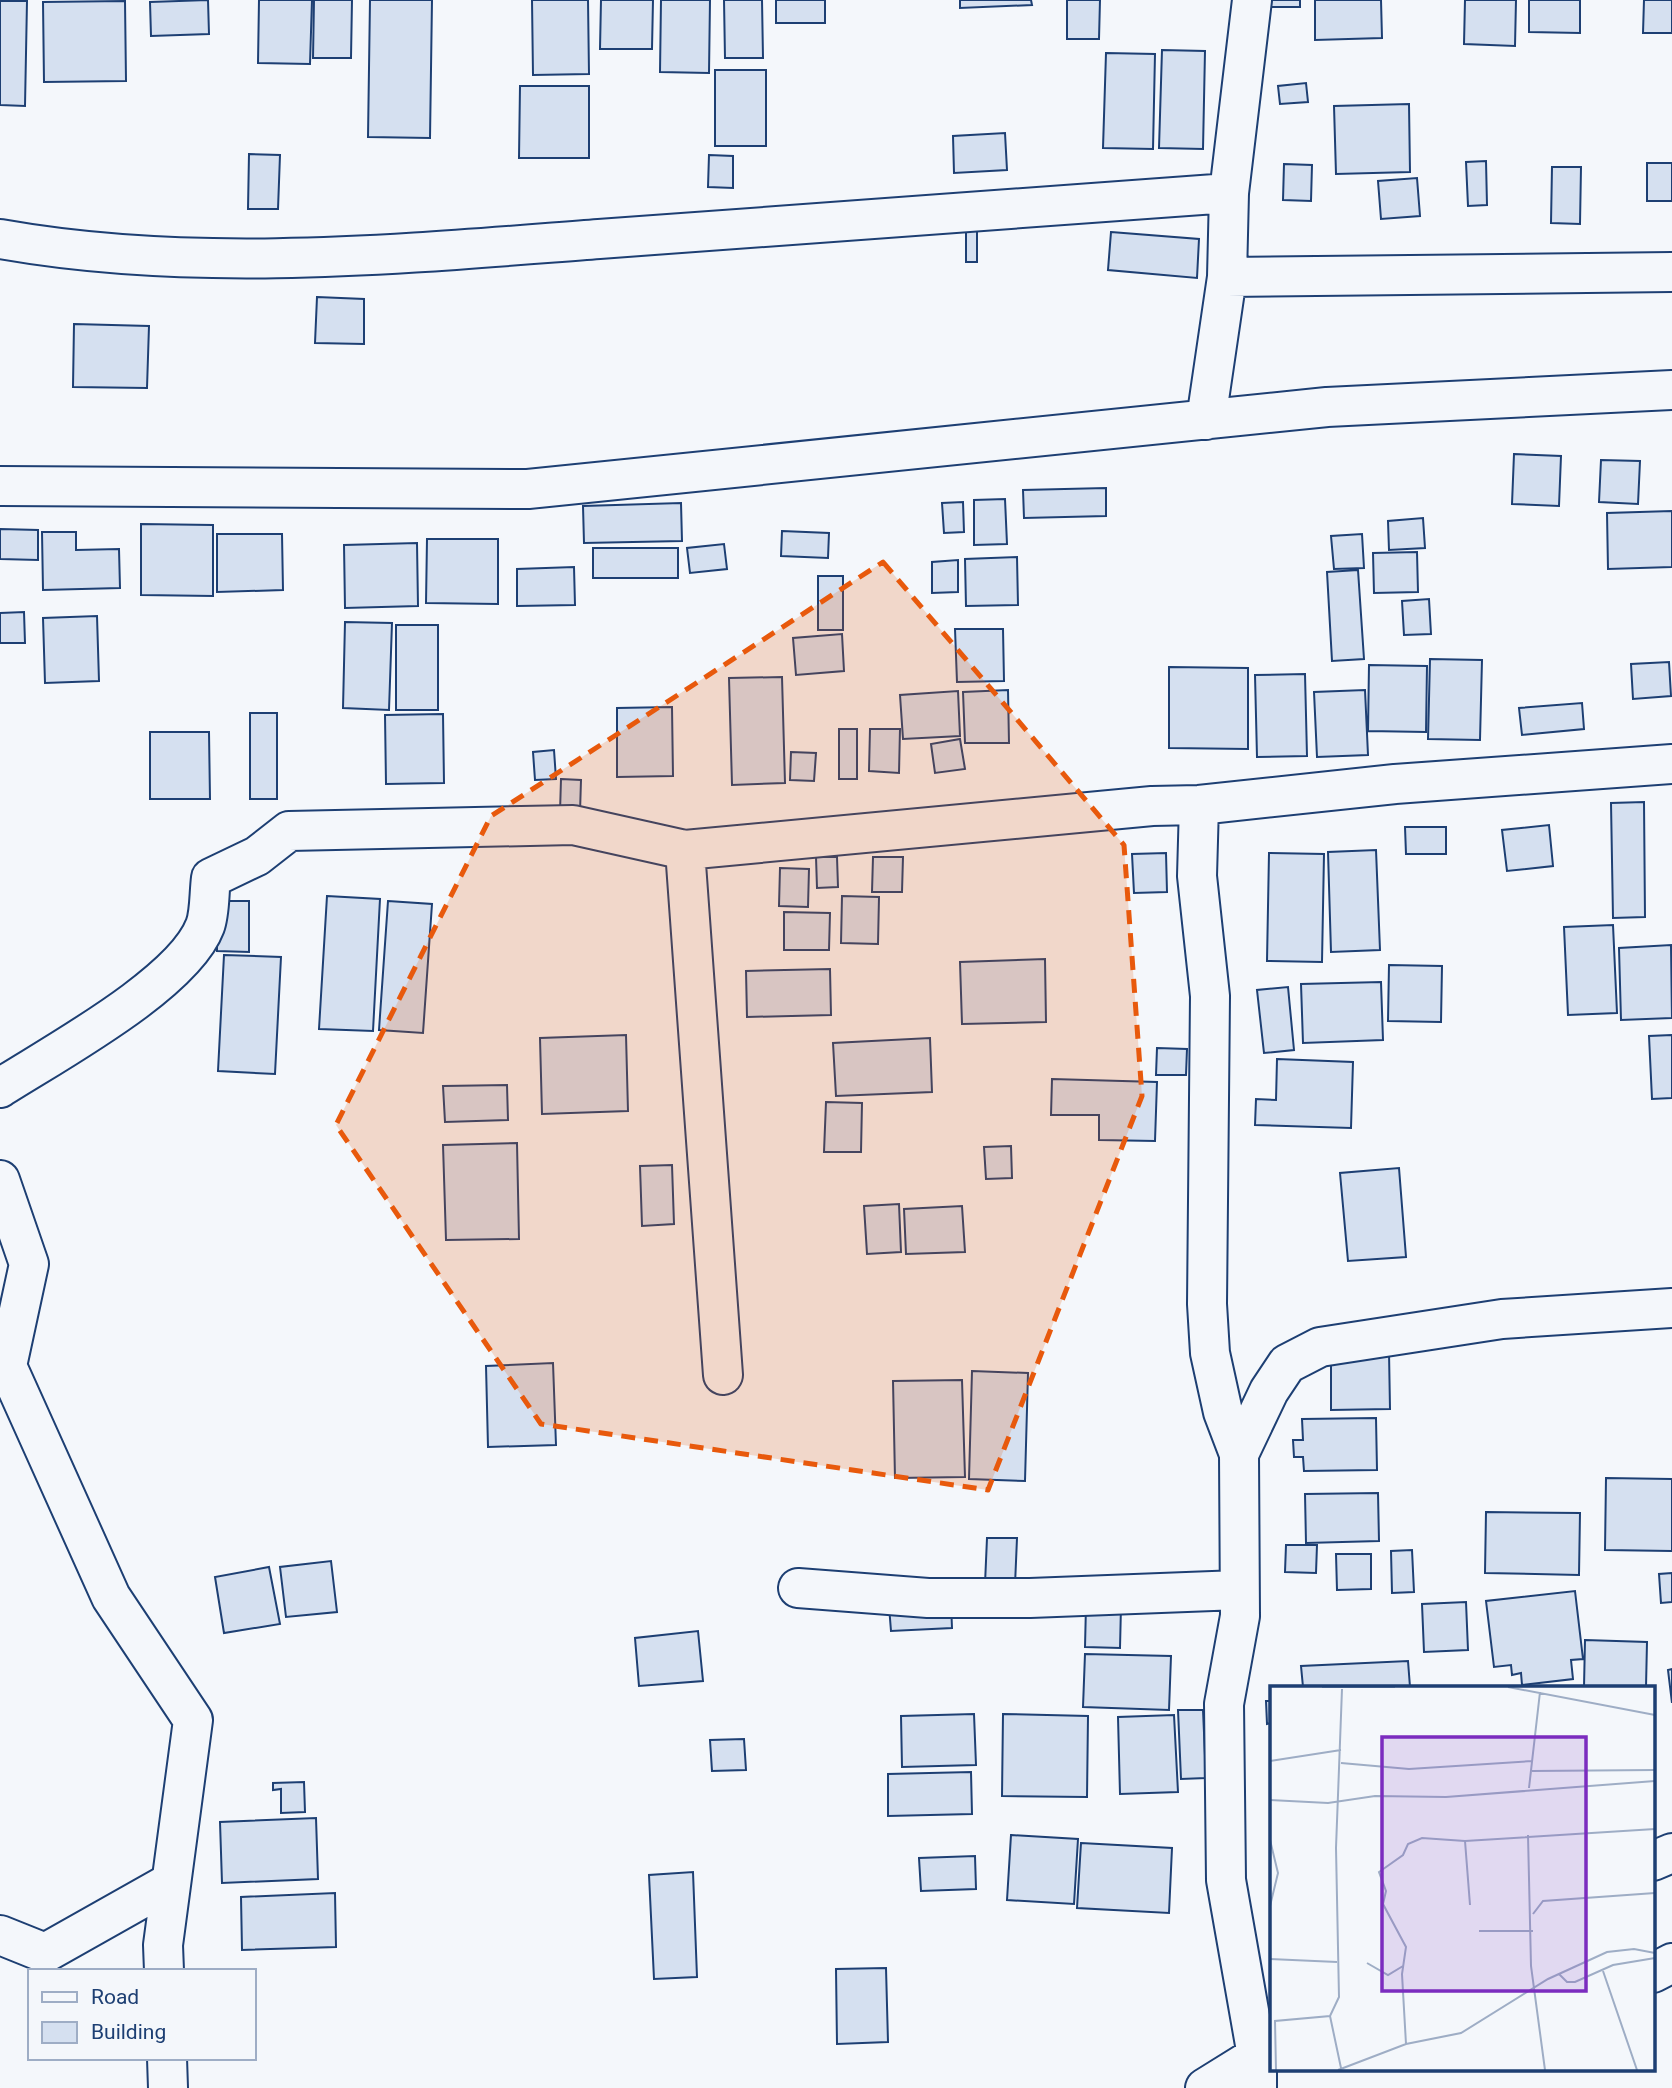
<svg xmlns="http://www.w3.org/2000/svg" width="1672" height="2088" font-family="Roboto,sans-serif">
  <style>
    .building { fill: #d5e0f0; stroke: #1d3f73; stroke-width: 2 }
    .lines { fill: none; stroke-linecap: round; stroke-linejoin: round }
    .minor-casing { stroke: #1d3f73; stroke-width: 42 }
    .minor { stroke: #f4f7fb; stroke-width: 38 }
    .marked { fill: #e8590c; fill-opacity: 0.2; stroke: #e8590c; stroke-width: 5; stroke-dasharray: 14 9; stroke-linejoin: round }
    .inset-road { fill: none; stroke: #9eadc5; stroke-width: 2 }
    .view { fill: #7b2cbf; fill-opacity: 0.15; stroke: #7b2cbf; stroke-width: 3.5 }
    .inset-edge { fill: none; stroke: #1d3f73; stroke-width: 3.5 }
  </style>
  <rect width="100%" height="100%" fill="#f4f7fb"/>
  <path class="building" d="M208,0L209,34L151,36L150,2Z
    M259,0H312L310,64L258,63Z
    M314,0H352L351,58H313Z
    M370,0H432L430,138L368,137Z
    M532,0H588L589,74L533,75Z
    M601,0H653L652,49H600Z
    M661,0H710L709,73L660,72Z
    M724,0H762L763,58H725Z
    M776,0H825V23H776Z
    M960,0H1031L1032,5L960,8Z
    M1067,0H1100L1099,39H1067Z
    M1262,0H1300V7H1262Z
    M1315,0H1381L1382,38L1315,40Z
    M1465,0H1516L1515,46L1464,44Z
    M1529,0H1580V33L1529,32Z
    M1644,0H1672V33H1643Z
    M0,1H27L25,106L0,105Z
    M125,1L126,81L44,82L43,2Z
    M1162,50L1205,51L1203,149L1159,148Z
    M1106,53L1155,54L1153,149L1103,148Z
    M715,70H766V146H715Z
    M1306,83L1308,102L1280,104L1278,86Z
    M520,86H589V158H519Z
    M1409,104L1410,172L1336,174L1334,106Z
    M1005,133L1007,170L954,173L953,136Z
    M249,154L280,155L278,209H248Z
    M709,155L733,156V188L708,187Z
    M1486,161L1487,205L1468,206L1466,162Z
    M1647,163H1672V201H1647Z
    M1284,164L1312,165L1311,201L1283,200Z
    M1552,167H1581L1580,224L1551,223Z
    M1417,178L1420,216L1381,219L1378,181Z
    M966,225H977V262H966Z
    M1111,232L1199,239L1197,278L1108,270Z
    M317,297L364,299V344L315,343Z
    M74,324L149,326L147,388L73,387Z
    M1514,454L1561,456L1559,506L1512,504Z
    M1601,460L1640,461L1638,504L1599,502Z
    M1106,488V516L1024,518L1023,490Z
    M1005,499L1007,544L974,545V500Z
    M963,502L964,532L944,533L942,503Z
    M681,503L682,541L584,543L583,506Z
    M1672,511V567L1608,569L1607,513Z
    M1423,518L1425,548L1389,550L1388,521Z
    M141,524L213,525V596L141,595Z
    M0,529L38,530V560L0,559Z
    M782,531L829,533L828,558L781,556Z
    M42,532H76V550L119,549L120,588L43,590Z
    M217,534H282L283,590L217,592Z
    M1362,534L1364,568L1334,569L1331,536Z
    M427,539H498V604L426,603Z
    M417,543L418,606L345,608L344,545Z
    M724,544L727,569L690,573L687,548Z
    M593,548H678V578H593Z
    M1417,552L1418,592L1374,593L1373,553Z
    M1017,557L1018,605L966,606L965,559Z
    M958,560V592L932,593V562Z
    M574,567L575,605L517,606V569Z
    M1358,570L1364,659L1332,661L1327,572Z
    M818,576H843V630H818Z
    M1429,599L1431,634L1404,635L1402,601Z
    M24,612L25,643H0V613Z
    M97,616L99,681L45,683L43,618Z
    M345,622L392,623L389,710L343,708Z
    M396,625H438V710H396Z
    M955,629H1003L1004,681L957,682Z
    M842,634L844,671L796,675L793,638Z
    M1430,659L1482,660L1480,740L1428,739Z
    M1669,662L1671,696L1633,699L1631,664Z
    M1369,665L1427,666L1426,732L1368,731Z
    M1169,667L1248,668V749L1169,748Z
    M1305,674L1307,756L1257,757L1255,675Z
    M782,677L785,783L732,785L729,678Z
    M1008,690L1009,743H965L963,692Z
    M1365,690L1368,755L1317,757L1314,692Z
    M958,691L960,736L903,739L900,695Z
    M1582,703L1584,729L1522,735L1519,708Z
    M672,707L673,776L617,777V708Z
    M250,713H277V799H250Z
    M443,714L444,783L386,784L385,715Z
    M839,729H857V779H839Z
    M870,729H900L899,773L869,771Z
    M150,732H209L210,799H150Z
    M960,739L965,769L935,773L931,744Z
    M554,750L556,779L535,780L533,752Z
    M791,752L816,753L814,781L790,780Z
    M561,779L581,780L580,812H560Z
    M1644,802L1645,917L1613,918L1611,803Z
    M1549,825L1553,866L1507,871L1502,830Z
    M1405,827H1446V854H1406Z
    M1376,850L1380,950L1331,952L1328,852Z
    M1166,853L1167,892L1134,893L1132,854Z
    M1269,853L1324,854L1322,962L1267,961Z
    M816,857H837L838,887L817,888Z
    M873,857H903L902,892H872Z
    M780,868L809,869L808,907L779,906Z
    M327,896L380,899L373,1031L319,1029Z
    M842,896L879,897L878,944L841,943Z
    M217,901H249V952L217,951Z
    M388,901L432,904L423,1033L379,1030Z
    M784,912L830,913L829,950H784Z
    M1613,925L1617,1013L1568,1015L1564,927Z
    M1671,945L1672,1018L1621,1020L1619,948Z
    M224,955L281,957L275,1074L218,1071Z
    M1045,959L1046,1022L962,1024L960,962Z
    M1389,965L1442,966L1441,1022L1388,1021Z
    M830,969L831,1015L747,1017L746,971Z
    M1381,982L1383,1040L1303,1043L1301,984Z
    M1288,987L1294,1050L1264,1053L1257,990Z
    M626,1035L628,1111L542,1114L540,1038Z
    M1672,1035V1098L1652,1099L1649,1036Z
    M930,1038L932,1092L836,1096L833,1043Z
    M1157,1048L1187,1049L1186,1075H1156Z
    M1277,1059L1353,1062L1351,1128L1255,1125L1256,1099L1276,1100Z
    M1052,1079L1157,1082L1155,1141L1099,1140V1115H1051Z
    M507,1085L508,1120L445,1122L443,1086Z
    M826,1102L862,1103L861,1152H824Z
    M517,1143L519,1239L446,1240L443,1145Z
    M1011,1146L1012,1178L986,1179L984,1147Z
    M672,1165L674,1224L642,1226L640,1166Z
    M1399,1168L1406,1257L1348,1261L1340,1173Z
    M899,1204L901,1252L867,1254L864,1206Z
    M962,1206L965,1252L906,1254L904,1209Z
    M1331,1352H1389L1390,1409L1331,1410Z
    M553,1363L556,1445L488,1447L486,1366Z
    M972,1371L1028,1373L1025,1481L969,1479Z
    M962,1380L965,1477L895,1478L893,1381Z
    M1376,1418L1377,1470L1304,1471L1303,1457H1294L1293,1440H1303L1302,1419Z
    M1606,1478L1672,1479V1551L1605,1550Z
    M1378,1493L1379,1541L1306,1543L1305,1494Z
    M1486,1512L1580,1513L1579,1575L1485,1573Z
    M987,1538H1017L1015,1585L985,1584Z
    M1286,1545H1317L1316,1573L1285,1572Z
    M1412,1550L1414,1592L1392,1593L1391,1551Z
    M1336,1554H1371V1589L1337,1590Z
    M331,1561L337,1612L286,1617L280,1567Z
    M269,1567L280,1624L224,1633L215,1577Z
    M1672,1573V1602L1661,1603L1659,1574Z
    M1575,1591L1583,1659L1571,1660L1573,1679L1522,1685L1521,1673L1512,1675L1511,1665L1494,1667L1486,1601Z
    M1466,1602L1468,1650L1424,1652L1422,1604Z
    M951,1603L952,1628L891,1631L889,1606Z
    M1086,1605L1121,1606L1120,1648L1085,1647Z
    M698,1631L703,1681L639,1686L635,1638Z
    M1585,1640L1647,1642L1646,1687H1584Z
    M1085,1654L1171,1656L1169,1710L1083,1707Z
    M1408,1661L1410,1687H1303L1301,1666Z
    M1672,1669V1703L1668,1670Z
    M1266,1701H1271V1723L1267,1724Z
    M1178,1710H1203L1206,1778L1181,1779Z
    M974,1714L976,1765L902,1767L901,1716Z
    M1003,1714L1088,1716L1087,1797L1002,1796Z
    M1174,1715L1178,1792L1120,1794L1118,1717Z
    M744,1739L746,1770L712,1771L710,1740Z
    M971,1772L972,1814L888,1816V1774Z
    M304,1782L305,1812L281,1813V1789L273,1790V1783Z
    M316,1818L318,1879L222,1883L220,1822Z
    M1011,1835L1078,1839L1074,1904L1007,1900Z
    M1081,1843L1172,1848L1169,1913L1077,1908Z
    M975,1856L976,1889L921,1891L919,1858Z
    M693,1872L697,1977L654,1979L649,1875Z
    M335,1893L336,1947L242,1950L241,1897Z
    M886,1968L888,2042L837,2044L836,1969Z"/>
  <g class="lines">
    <defs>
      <path id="minor" d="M0,239C197,274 401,254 599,239C809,224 1019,209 1229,193
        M1227,277L1672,272
        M1206,420L1227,277L1229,193L1252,0
        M0,486L528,489L1327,407L1672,390
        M1199,805L1197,876L1210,996L1207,1304L1210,1353L1223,1412L1239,1454L1240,1616L1224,1704L1226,1880L1257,2056V2088
        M685,850L723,1375
        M0,1088C53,1054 183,984 205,926C210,913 209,893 211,878L257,856L289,831L573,825L685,850L1152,806L1199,805L1395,784L1672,764
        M0,1180L29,1264L7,1366L111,1597L193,1720L163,1945L164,1971
        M1239,1454L1269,1391L1287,1364L1320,1347L1502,1319L1672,1308
        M798,1588L928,1598H1030L1239,1590
        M1653,1861L1672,1853
        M0,1935L45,1953L171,1882
        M1653,1973L1672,1963
        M167,2058L168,2088
        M1205,2088L1271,2047"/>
    </defs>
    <use href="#minor" class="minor-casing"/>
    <use href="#minor" class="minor"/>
  </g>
  <path class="marked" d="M883,562L1124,845L1142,1096L988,1490L541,1424L336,1125L491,816Z"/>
  <g transform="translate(1270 1686)">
    <rect width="385" height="385" fill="#f4f7fb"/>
    <path class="inset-road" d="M52,1H125M238,1L385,29M0,75L71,64M71,77L139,83L262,75M262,85L385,84M259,102L270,6M0,114L58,117L105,110L176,111L385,95M258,149L261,280L275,384M0,154L8,187L0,220M195,155L200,219M263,228L273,215L385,207M209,245H263M0,273L67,276M97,277L118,289L133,280M333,285L367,384M289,288L297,296H305L343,279L385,272M60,330L71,382M136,358L132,288L136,261L113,218L116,205L109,186L133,169L138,158L152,152L195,155L385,143M6,384L5,335L60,330L69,311L66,162L72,3M68,384L136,358L191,347L278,293L337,266L364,263L385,267"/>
    <path class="view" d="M112,51H316V305H112Z"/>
    <rect width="385" height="385" class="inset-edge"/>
  </g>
  <rect x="28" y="1969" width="228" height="91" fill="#f4f7fb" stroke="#9eadc5" stroke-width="2"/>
  <rect x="42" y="1992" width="35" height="10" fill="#f4f7fb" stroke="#9eadc5" stroke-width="2"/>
  <text x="91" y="2004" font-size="21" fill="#1d3f73">Road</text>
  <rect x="42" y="2022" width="35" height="21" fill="#d5e0f0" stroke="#9eadc5" stroke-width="2"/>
  <text x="91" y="2039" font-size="21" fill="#1d3f73">Building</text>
</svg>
